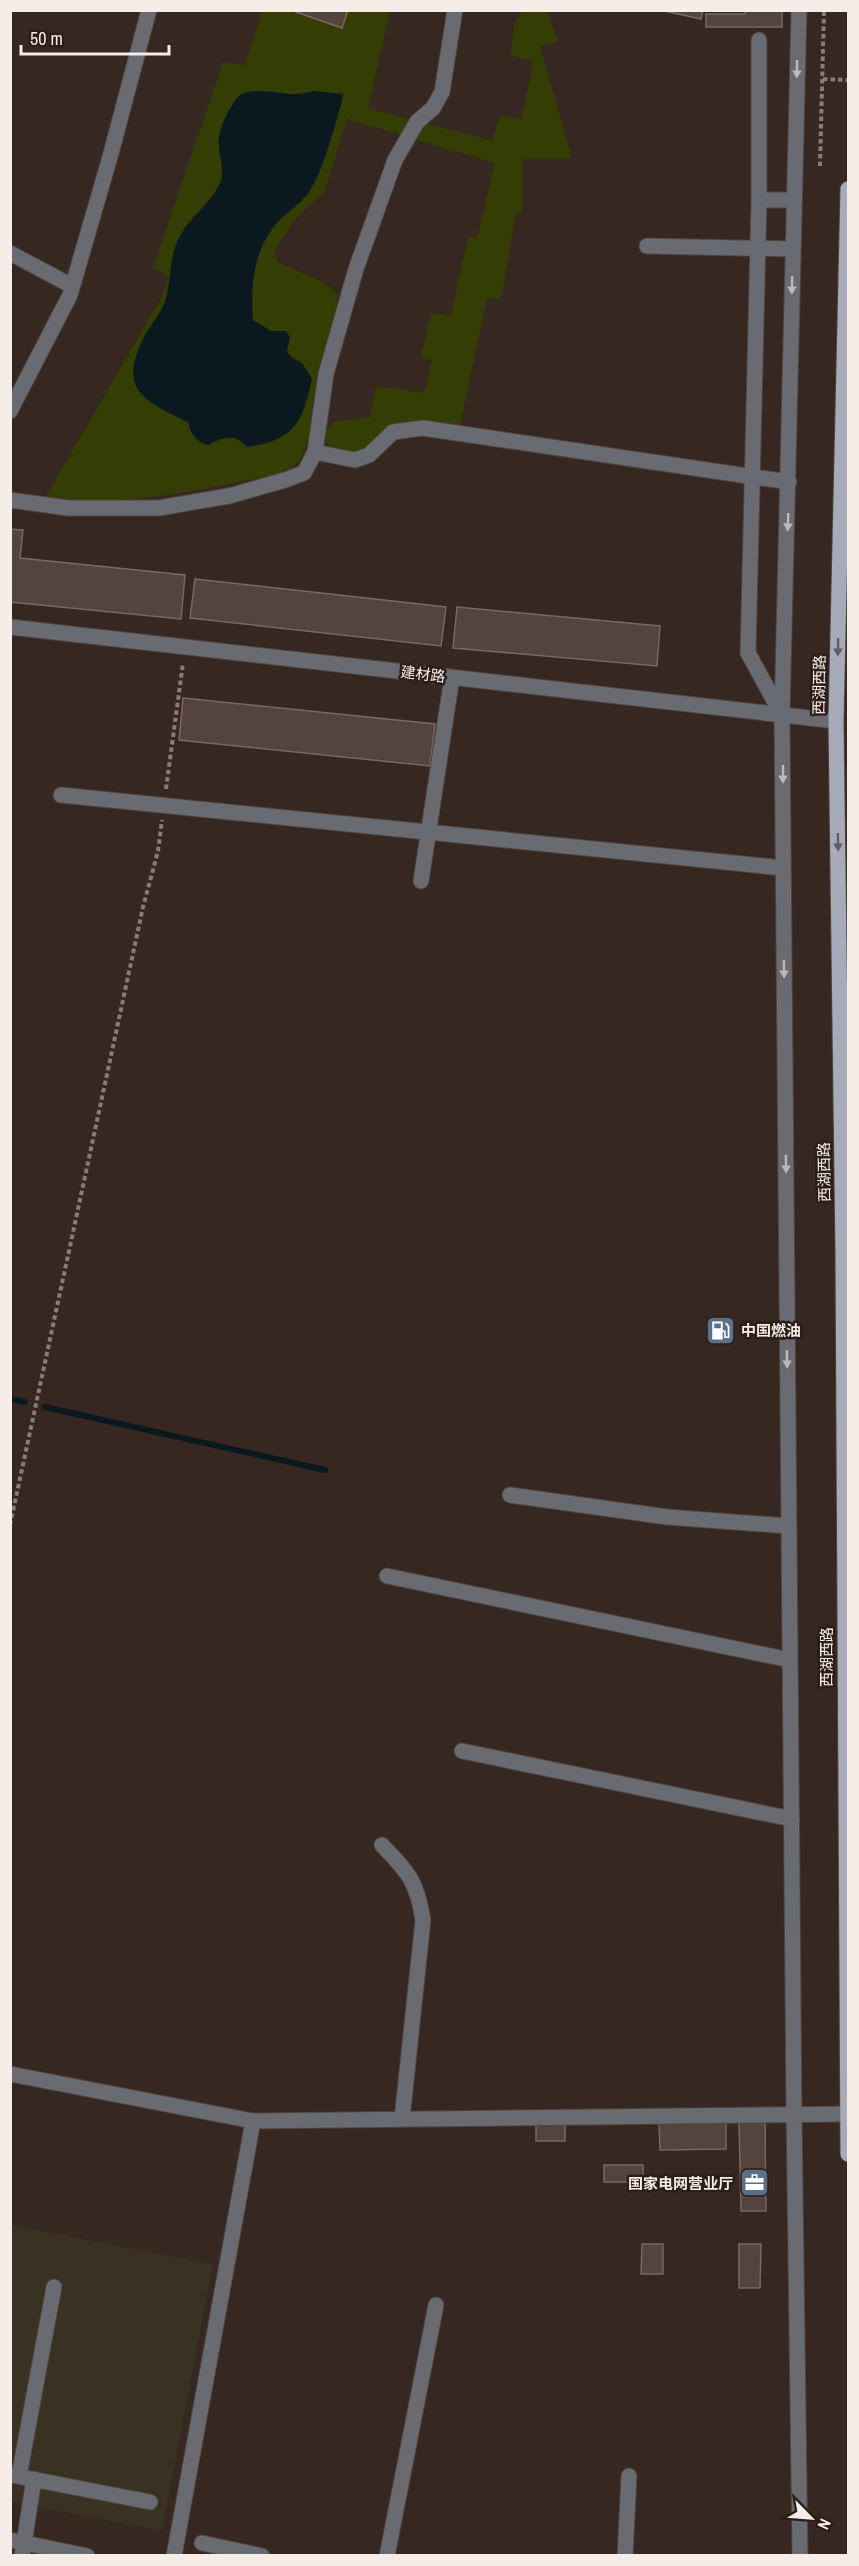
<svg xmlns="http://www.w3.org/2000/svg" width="859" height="2566" font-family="'Archivo Narrow','Noto Sans SC',sans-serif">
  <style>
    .industrial { fill: #393121 }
    .green { fill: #343d03 }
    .water { fill: #0a1920 }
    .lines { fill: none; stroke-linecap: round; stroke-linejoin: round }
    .stream { stroke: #0a1920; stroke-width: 6 }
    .building { fill: #54443d; stroke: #796860; stroke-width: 1.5 }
    .minor-casing { stroke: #51433c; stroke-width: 17 }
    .major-casing { stroke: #51433c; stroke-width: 17 }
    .path { stroke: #897c76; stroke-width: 4; stroke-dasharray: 4.5 3; stroke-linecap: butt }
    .minor { stroke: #696b72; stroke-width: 15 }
    .major { stroke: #a6aab9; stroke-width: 15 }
    .oneway { fill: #beb8b9 }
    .oneway2 { fill: #625d60 }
    .labels { text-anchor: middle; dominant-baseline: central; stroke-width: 5; stroke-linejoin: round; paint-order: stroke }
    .street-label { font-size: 15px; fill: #f6ece8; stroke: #2b1e17 }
    .poi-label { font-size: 15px; font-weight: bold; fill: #f6ece8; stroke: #2b1e17; text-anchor: start }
  </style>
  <rect width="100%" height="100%" fill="#362720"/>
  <path class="industrial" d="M10,2225L213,2264L162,2531L11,2502Z"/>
  <path class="green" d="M262,11H287L342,27L347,11H390L368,108L493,141L499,116L522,119L533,61L510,56L515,23L523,11H547L558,42L540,46L572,158L522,159V213H516L501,299L487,298L460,426L423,421L352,454L327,444L324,433L333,422L370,417L376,386L424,393L432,361L421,357L431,313L451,316L468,236L477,238L495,163L347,119L325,191L293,222L274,252L279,263C292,269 334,282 337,297C341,314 320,367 316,386C310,411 313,441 298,462C291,470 279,473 269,476C193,490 124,508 45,498L161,298L169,277L153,268L223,62L245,65Z"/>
  <path class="water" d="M314,91L343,94L341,105C332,133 325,167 309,192C300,205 286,212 276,224C254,250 250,286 253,320L271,331H286L290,337L287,352L292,358L302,363L312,379C302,423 295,440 247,447C235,433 223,437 208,445C196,442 191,434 188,422C142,400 117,389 145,335C151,325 159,315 164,304C172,282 168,259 179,238C189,217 211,204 220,183C226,168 217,153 219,138C220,129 224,120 228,112C231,107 234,101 238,97C251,85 279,95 296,94C302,94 308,92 314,91Z"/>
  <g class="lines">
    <path class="stream" d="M10,1399L25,1402
      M45,1407L325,1470"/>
  </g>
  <path class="building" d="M290,10H348L342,28Z
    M660,10H703L701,19Z
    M745,10H782V27H706V14H745Z
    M10,529L23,530L20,558L185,575L181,619L10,602Z
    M195,579L446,607L441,646L190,618Z
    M457,607L660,626L657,666L453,648Z
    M183,698L435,724L430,766L179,740Z
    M765,2120L766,2211H741L739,2121Z
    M726,2121V2149L660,2150L659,2122Z
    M536,2124H565V2141H536Z
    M604,2165H643V2182H604Z
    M642,2244H663V2274H641Z
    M739,2244H761L760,2288H739Z"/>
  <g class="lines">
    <defs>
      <path id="minor" d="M799,10L782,715L794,2114L800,2556
        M759,40V200L748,653L782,715
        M759,200H794
        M647,246L793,249
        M10,253L72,286
        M10,411L70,295L110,157L149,10
        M315,452L355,460L369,455L393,432L423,428L789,482
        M10,500L68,508H159L229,496L285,480L304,473L315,452L326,374L356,269L395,160L417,122L433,108L442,92L455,10
        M10,627L836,721
        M61,795L783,868
        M421,881L452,677
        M510,1495L667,1517L789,1526
        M387,1576L790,1660
        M462,1751L792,1819
        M382,1845C408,1872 417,1881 423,1920L402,2119
        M10,2074L253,2121L848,2114
        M11,2475L150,2502
        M19,2476L54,2287
        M10,2540L87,2556
        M202,2543L262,2556
        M22,2556L34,2479
        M174,2556L253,2121
        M387,2556L436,2305
        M625,2556L629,2476"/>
      <path id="major" d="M848,189L836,721L843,1253L848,2154"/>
    </defs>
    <use href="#minor" class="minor-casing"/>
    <use href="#major" class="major-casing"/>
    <path class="path" d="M823,79L848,80
      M820,166L824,10
      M166,789L183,663
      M10,1525L143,907L158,851L162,820"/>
    <use href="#minor" class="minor"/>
    <use href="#major" class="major"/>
  </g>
  <defs><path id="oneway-solid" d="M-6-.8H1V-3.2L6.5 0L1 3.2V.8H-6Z" transform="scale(1.5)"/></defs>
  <g class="oneway">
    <use href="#oneway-solid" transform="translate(797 69) rotate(91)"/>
    <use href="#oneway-solid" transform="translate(792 285) rotate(91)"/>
    <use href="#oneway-solid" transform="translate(788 522) rotate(92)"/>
    <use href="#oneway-solid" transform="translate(783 774) rotate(90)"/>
    <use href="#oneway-solid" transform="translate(784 969) rotate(89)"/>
    <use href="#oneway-solid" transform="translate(786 1164) rotate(89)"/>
    <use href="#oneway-solid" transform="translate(787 1359) rotate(89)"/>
  </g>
  <g class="oneway2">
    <use href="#oneway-solid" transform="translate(838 647) rotate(91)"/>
    <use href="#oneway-solid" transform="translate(838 842) rotate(89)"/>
  </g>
  <defs>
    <symbol id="fuel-square" viewBox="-11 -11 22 22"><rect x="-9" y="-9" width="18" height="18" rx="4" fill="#5c6f8a" stroke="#2b1e17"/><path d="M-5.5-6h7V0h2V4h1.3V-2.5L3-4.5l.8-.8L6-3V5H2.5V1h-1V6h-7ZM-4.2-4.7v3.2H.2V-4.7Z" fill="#fff"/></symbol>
    <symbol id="office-square" viewBox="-11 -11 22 22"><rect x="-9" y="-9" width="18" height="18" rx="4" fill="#5c6f8a" stroke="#2b1e17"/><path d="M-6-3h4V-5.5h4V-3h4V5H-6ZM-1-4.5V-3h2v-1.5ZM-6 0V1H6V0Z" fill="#fff"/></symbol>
  </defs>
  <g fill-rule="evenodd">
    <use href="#fuel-square" x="704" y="1314" width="33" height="33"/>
    <use href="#office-square" x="738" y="2166" width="33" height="33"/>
  </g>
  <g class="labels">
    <g class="street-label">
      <text transform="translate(423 674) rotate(7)">建材路</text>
      <text transform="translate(819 685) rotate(-89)">西湖西路</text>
      <text transform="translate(824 1172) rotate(-91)">西湖西路</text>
      <text transform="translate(826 1657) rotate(-90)">西湖西路</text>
    </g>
    <g class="poi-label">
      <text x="741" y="1330">中国燃油</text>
      <text x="733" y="2183" text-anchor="end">国家电网营业厅</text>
    </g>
  </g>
  <rect width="859" height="2566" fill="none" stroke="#f6ece8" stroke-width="24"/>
  <g transform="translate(811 2518) rotate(115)" stroke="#2b1e17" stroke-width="4.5" paint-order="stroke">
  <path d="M0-4.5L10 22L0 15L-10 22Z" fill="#f6ece8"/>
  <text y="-9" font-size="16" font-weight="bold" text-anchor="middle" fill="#f6ece8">N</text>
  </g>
  <path d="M21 45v9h148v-9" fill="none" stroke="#f6ece8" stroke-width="3"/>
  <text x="30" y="45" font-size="18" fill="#f6ece8" stroke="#2b1e17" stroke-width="4.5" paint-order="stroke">50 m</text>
</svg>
